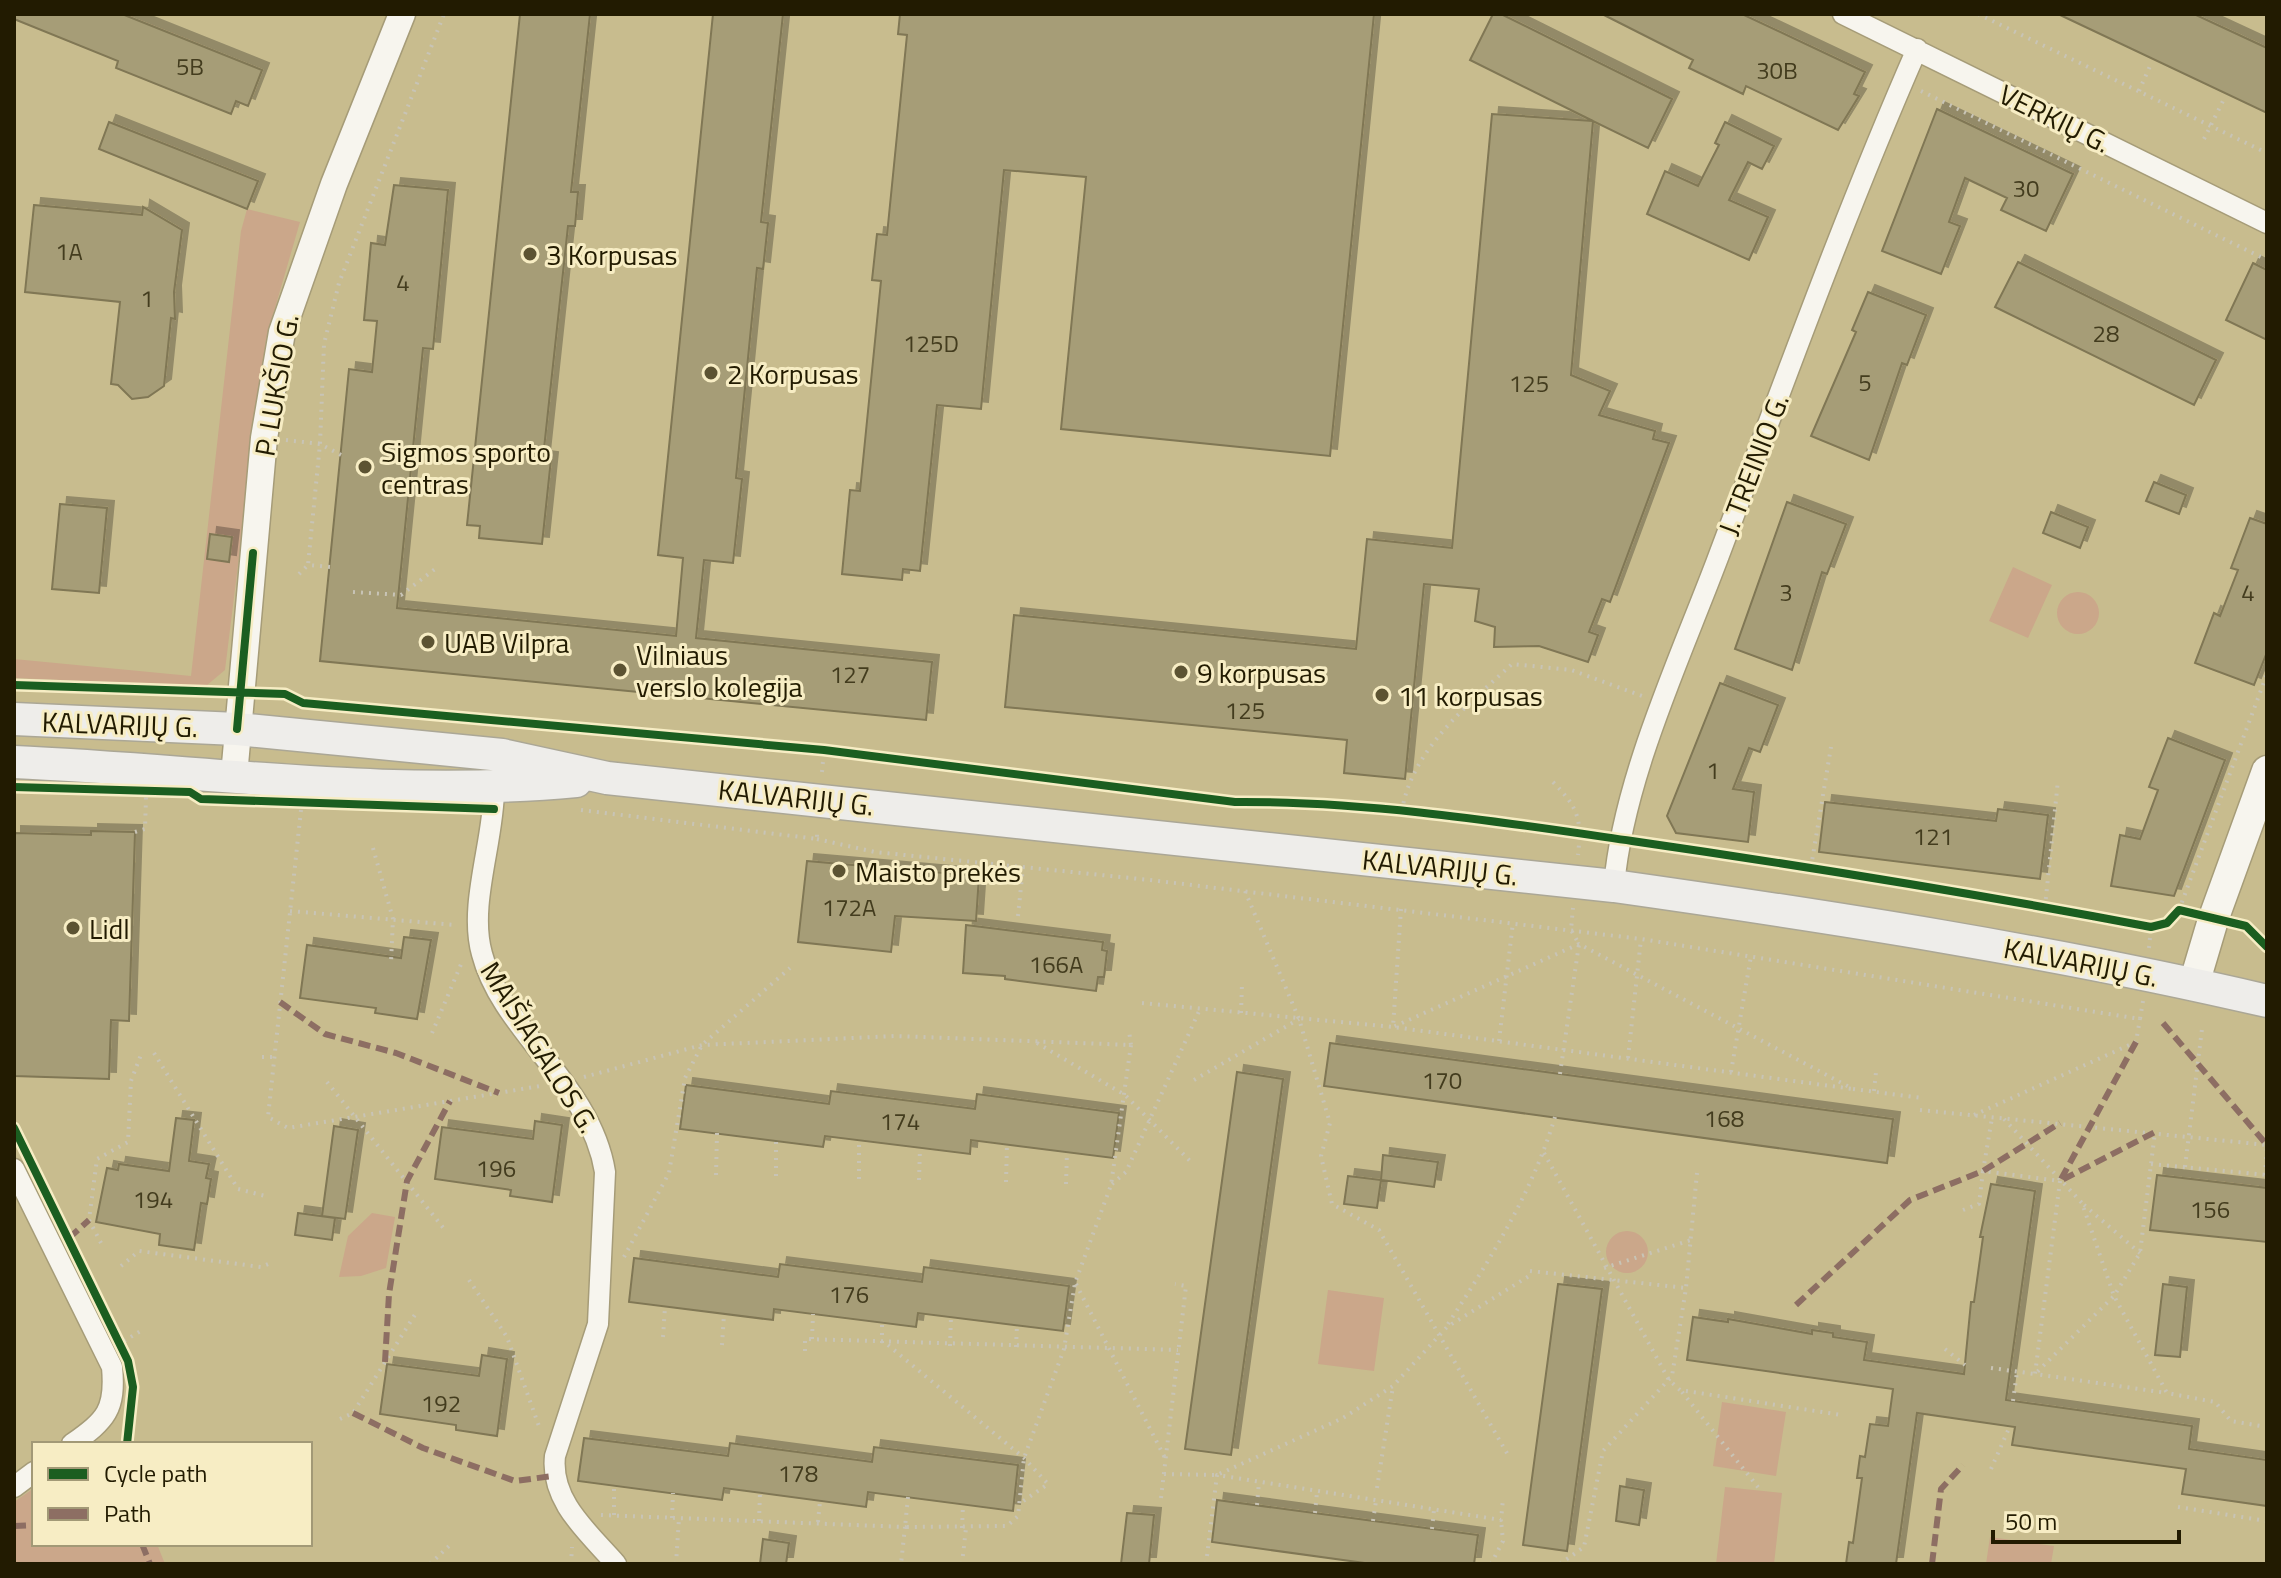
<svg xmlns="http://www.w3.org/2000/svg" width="2281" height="1578" font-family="'Titillium Web',sans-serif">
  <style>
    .green { fill: #cba78a }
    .building { fill: #a69d77; stroke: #807754; stroke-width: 2; filter: url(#shadow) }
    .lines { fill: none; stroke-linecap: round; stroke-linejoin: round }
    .minor-casing { stroke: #a69c78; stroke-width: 23 }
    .tertiary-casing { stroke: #a69c78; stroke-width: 29 }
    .secondary-casing { stroke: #a69c78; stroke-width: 33 }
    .primary-casing { stroke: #aba796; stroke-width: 35 }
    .path { stroke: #c8c4b6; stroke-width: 4; stroke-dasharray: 2 6; stroke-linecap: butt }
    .minor { stroke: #f7f5ee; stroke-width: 20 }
    .tertiary { stroke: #f7f5ee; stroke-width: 26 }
    .secondary { stroke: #f7f5ee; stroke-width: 30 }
    .primary { stroke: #eeedea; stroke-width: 32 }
    .quiet { stroke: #8d6e63; stroke-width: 6; stroke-dasharray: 12 6; stroke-linecap: butt }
    .cycleway-casing { stroke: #f7edc4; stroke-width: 13 }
    .cycleway { stroke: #1b5e20; stroke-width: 8 }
    .poi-dot { fill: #5c5332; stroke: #f7edc4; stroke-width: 3 }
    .labels { text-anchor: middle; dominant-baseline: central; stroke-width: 6; stroke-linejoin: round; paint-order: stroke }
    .number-label { font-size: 24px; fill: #433c1e }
    .street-label { font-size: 28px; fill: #221b01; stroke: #f7edc4 }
    .poi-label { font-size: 28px; fill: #221b01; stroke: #f7edc4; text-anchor: start }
  </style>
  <defs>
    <filter id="shadow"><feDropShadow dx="7" dy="-7" stdDeviation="0" flood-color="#0004"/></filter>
  </defs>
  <rect width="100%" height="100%" fill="#c8bc8e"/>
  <path class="green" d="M247,209L300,222L266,339L225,670L206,686L14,678V659L191,676L241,231Z
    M2013,567L2052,585L2028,638L1989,621Z
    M2057 613a21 21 0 1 1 42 0a21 21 0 1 1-42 0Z
    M372,1213L395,1217L386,1268L361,1276L339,1277L348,1236Z
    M1606 1252a21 21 0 1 1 42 0a21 21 0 1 1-42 0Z
    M1328,1290L1384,1298L1374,1371L1318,1364Z
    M1722,1402L1786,1412L1776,1476L1713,1466Z
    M1725,1487L1782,1493L1774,1564H1716Z
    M34,1488V1544H157L165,1564H14V1502Z
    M1990,1537L2054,1546L2051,1564H1986Z"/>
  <path class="building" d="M14,14H122L262,70L248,106L236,101L231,114L116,68L118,61L14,19Z
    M520,14H590L571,192H578L575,226H568L543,458L551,459L542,544L479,538L480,526L467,525Z
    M713,14H783L761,222L768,223L763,269L757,268L736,478L742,479L733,563L704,560L696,638L932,662L926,720L320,661L349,369L372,372L377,321L364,320L371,243L385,245L394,185L448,190L433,349L423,348L397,608L676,636L683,558L658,555Z
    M900,14H1374L1330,456L1061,429L1086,177L1004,170L981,409L937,405L920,571L903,569L902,580L842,574L850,490L860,491L881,281L872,280L877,234L887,235L907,35L898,34Z
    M1493,14H1501L1672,99L1648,148L1593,121L1571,375L1610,391L1599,415L1655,431L1653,439L1669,443L1610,602L1602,599L1589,632L1598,635L1588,662L1539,646L1494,647L1495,627L1475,621L1479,589L1424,584L1405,779L1344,773L1347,740L1005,707L1014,615L1356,649L1367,539L1452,548L1492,114L1593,121L1470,60Z
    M1602,14H1742L1865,72L1854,94L1859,96L1838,130L1746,86L1743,94L1689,68L1693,60Z
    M2058,14H2194L2267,48V113Z
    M1937,109L2073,174L2046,231L2001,210L2007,198L1965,178L1949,222L1960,226L1941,274L1882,251Z
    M109,122L258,181L247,209L99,149Z
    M1725,122L1774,146L1762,169L1748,162L1729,200L1768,217L1749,260L1647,214L1665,171L1698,186L1719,145L1715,143Z
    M34,205L142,215L143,207L182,230L174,292L175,319L171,318L164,386L148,397L132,399L118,385L111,384L120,302L25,292Z
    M2018,262L2216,360L2194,405L1995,307Z
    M2253,263L2267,270V340L2226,320Z
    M1868,292L1926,315L1907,365L1902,363L1869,460L1811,436L1856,332L1852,330Z
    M2154,482L2186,495L2179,514L2146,501Z
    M1787,502L1846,524L1827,574L1822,572L1792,670L1735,649Z
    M60,504L107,508L99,593L52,589Z
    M2051,512L2088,527L2080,548L2043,533Z
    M2250,518L2267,524V652L2254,685L2195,663L2214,613L2220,616L2238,570L2231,568Z
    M210,534L232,537L229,562L207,559Z
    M1720,683L1778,705L1760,752L1749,748L1733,789L1754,792L1748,842L1676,833L1667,816Z
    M2168,738L2225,760L2174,896L2111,886L2120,835L2140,839L2158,790L2149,787Z
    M1825,802L1996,821L1998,809L2048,815L2040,879L1819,852Z
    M91,831L135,832L129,1021L111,1020L109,1079L14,1076V833L91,835Z
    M807,861L979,876L976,921L895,916L891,952L798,942Z
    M966,925L1103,942L1102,950L1107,951L1104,977H1098L1096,991L1005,979V976L963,973Z
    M404,937L431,940L417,1019L375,1013L376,1008L300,998L307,945L401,958Z
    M1330,1043L1893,1119L1887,1163L1324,1086Z
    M1237,1072L1283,1079L1231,1455L1185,1449Z
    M686,1085L829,1104L831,1091L975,1109L977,1094L1119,1113L1113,1158L971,1140L970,1154L825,1136L823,1147L680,1129Z
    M176,1118L194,1120L189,1161L209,1164L206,1178L211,1179L207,1204L201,1203L194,1250L159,1245L160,1234L96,1222L107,1168L118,1170L119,1164L169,1171Z
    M535,1121L562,1125L552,1202L510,1196L511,1190L435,1179L442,1127L533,1139Z
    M334,1126L358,1130L345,1219L322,1216Z
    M1383,1155L1438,1162L1434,1187L1381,1180Z
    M2157,1175L2267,1188V1242L2150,1230Z
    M1348,1176L1381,1180L1377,1208L1344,1204Z
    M1991,1184L2035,1191L2006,1400L2192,1426L2189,1449L2267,1460V1506L2182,1494L2186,1469L2012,1445L2015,1427L1917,1413L1896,1564H1846L1849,1542L1853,1543L1862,1478H1857L1860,1456L1865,1457L1870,1424L1888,1426L1893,1389L1687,1360L1693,1317L1728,1322V1319L1812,1334V1330L1833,1333V1337L1867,1342L1864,1360L1964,1374L1971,1302H1974L1983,1237H1980Z
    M298,1213L335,1218L332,1240L295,1235Z
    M634,1258L778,1277L780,1264L922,1282L924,1267L1069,1286L1063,1331L918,1313L916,1327L774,1309L773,1320L629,1302Z
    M1558,1284L1602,1289L1567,1551L1523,1545Z
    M2163,1284L2187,1287L2180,1357L2155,1355Z
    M482,1355L507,1359L497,1436L456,1430V1425L380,1414L387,1364L479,1376Z
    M584,1438L728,1456L730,1443L872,1462L874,1447L1018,1465L1013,1511L868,1492L866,1507L724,1488L722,1500L578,1481Z
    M1620,1486L1644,1490L1639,1525L1616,1521Z
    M1217,1500L1478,1535L1474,1564H1372L1212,1542Z
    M1127,1513L1154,1515L1149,1564H1121Z
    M763,1539L789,1543L786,1564H760Z"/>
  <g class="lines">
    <defs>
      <path id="minor" d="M1843,14L2267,223
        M494,789C494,841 468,905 482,954C502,1031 591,1084 605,1172L598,1324L555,1456C550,1501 588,1532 616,1564
        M1614,886C1623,781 1678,663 1716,563C1781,391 1843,218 1917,49
        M14,1169L112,1367C116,1410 106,1420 72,1444
        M14,1487L34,1472"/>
      <path id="tertiary" d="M234,776L264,438L282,332L334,184L402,14"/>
      <path id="secondary" d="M2194,984L2213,920L2267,771"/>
      <path id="primary" d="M14,719L237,729L502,755L607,778L1614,886C1833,917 2052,951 2267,1001
        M14,762C201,770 389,799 576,781"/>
    </defs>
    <use href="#minor" class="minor-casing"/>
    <use href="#tertiary" class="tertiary-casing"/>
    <use href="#secondary" class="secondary-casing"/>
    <use href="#primary" class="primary-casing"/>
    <path class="path" d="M1978,14L2267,153
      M1921,91L2267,260
      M2139,91L2150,66
      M2204,139L2224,99
      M286,440L320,444L341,455
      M412,452L447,454
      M330,567L308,565L320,444L324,344L339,283L444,14
      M299,574L308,565
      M353,592L401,595L435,569
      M822,772L824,750
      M1553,782C1578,808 1582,818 1578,855
      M301,810L268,1117L288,1128L540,1086
      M581,810L817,839V829
      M1402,811C1411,750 1469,704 1512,664L1571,670L1642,696
      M135,832L145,829L146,797
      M817,839L875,852L1150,880L1641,939L2140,1019L2143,1001
      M373,848L393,919L391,962
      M1811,867L1831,747
      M1245,891L1299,1019L1330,1123L1321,1156L1332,1204L1379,1230L1508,1455
      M2045,907L2058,780
      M1401,909L1393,1027L1579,944L1853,1089L1922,1098
      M2179,910L2267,674
      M290,911L455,925
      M1018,916L1023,867
      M2149,948L2151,927
      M1142,1003L1393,1027L1853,1089
      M1241,1013L1242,984
      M432,1033L462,962
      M1499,1041L1513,922
      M1037,1043L1125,1095L1191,1162
      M154,1053L238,1189L269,1197
      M262,1057H274
      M1628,1058L1641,939
      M1731,1072L1751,956
      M1560,1074L1579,944L1571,930L1573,908
      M584,1077L702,1045L896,1036L1131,1045L1129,1031
      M1194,1080L1299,1019
      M327,1082L445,1230
      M1874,1091L1876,1072
      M1920,1110L2267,1145
      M1974,1115L2136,1042L2140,1019
      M2004,1119L2082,1203L2114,1296L2167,1393L2215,1402L2231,1421L2267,1427
      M1544,1153L1669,1380L1680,1390L1841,1415
      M2151,1164L2267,1175
      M2185,1167L2202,1029
      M1983,1171L1992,1118
      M716,1175L717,1133
      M2265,1175L2267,1147
      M776,1176V1141
      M859,1179V1140
      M919,1180L920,1148
      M1006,1182L1007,1144
      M1066,1184L1067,1152
      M1112,1184L1126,1172L1200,1009
      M2084,1205L2140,1253
      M1963,1210L1979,1204L1983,1171L2060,1181L2035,1374L2167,1393
      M101,1243L89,1220L97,1159L128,1142L131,1081L142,1052
      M624,1257L669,1173L685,1078L702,1045L790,968
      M121,1266L139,1251L261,1267L271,1263
      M1604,1268L1691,1240
      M1530,1271L1686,1288
      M469,1280L507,1337L540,1429
      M1076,1284L1165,1458
      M1448,1324C1491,1258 1532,1193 1555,1117
      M663,1337L665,1307
      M812,1339L813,1314
      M124,1341L144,1329
      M882,1343V1323
      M722,1345L724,1314
      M888,1345L1024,1458L1048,1484L1019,1504
      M950,1346L951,1317
      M1016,1347L1017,1325
      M1945,1349L1965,1365
      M805,1351V1339L1178,1350
      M1991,1368L2035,1374L2114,1296L2140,1253L2155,1132
      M1682,1392L1761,1491
      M2013,1401L2017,1372
      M340,1419L353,1413L416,1313
      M1991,1469L2010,1426
      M1164,1474L1217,1475L1343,1418L1393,1386L1447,1327L1529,1276
      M1377,1488L1393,1386
      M908,1497L905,1527L1007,1526L1018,1516L1024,1458L1064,1349L1075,1283L1111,1185L1131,1045
      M1161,1498L1186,1286L1175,1284
      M1257,1505L1259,1482
      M2178,1507L2267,1521
      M1315,1513L1317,1492
      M601,1515L905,1527L901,1564
      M614,1515V1486
      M672,1518L673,1493
      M759,1521L760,1493
      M1373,1521L1376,1501
      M818,1522L820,1501
      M962,1528L963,1505
      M1432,1529L1434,1510
      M430,1564L450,1545
      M571,1564L572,1547
      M676,1564L679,1518
      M962,1564L966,1528
      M1206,1564L1217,1475L1501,1520L1503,1499
      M1491,1564L1503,1541L1501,1520
      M1560,1564L1584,1547L1603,1451L1672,1376L1686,1288L1697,1173"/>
    <use href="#minor" class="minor"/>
    <use href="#tertiary" class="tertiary"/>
    <use href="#secondary" class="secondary"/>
    <use href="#primary" class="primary"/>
    <path class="quiet" d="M280,1002L325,1034L396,1053L499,1093
      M2163,1023L2267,1145
      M2136,1042L2060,1181L2155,1132
      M69,1238L89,1220
      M1796,1305L1910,1200L1983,1171L2060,1123
      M385,1362L389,1294L407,1181L450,1101
      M353,1413L423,1448L515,1481L553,1476
      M14,1526L34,1525
      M142,1544L150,1564
      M1932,1564L1941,1489L1963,1465"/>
    <defs>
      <path id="cycleway" d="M14,685L285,694L303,703L824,750L1235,802C1368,801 1501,822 1632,841C1805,866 1978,894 2151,927L2167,923L2179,910L2246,926L2267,947
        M237,729L253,553
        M14,787L190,792L201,799L494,809
        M14,1128L128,1361L133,1387L127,1444"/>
    </defs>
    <use href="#cycleway" class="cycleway-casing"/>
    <use href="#cycleway" class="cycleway"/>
  </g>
  <g class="poi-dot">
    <circle cx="530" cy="254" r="8"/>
    <circle cx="711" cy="373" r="8"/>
    <circle cx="365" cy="467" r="8"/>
    <circle cx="428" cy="642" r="8"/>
    <circle cx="620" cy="670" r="8"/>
    <circle cx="1181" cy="672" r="8"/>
    <circle cx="1382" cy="695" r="8"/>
    <circle cx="839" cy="871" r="8"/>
    <circle cx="73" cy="928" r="8"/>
  </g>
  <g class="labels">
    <g class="number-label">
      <text x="190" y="66">5B</text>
      <text x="1777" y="70">30B</text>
      <text x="2026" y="188">30</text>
      <text x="69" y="251">1A</text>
      <text x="403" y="282">4</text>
      <text x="147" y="298">1</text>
      <text x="2106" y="333">28</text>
      <text x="931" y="343">125D</text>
      <text x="1865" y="382">5</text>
      <text x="1529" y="383">125</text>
      <text x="1786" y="592">3</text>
      <text x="2248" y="592">4</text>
      <text x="850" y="674">127</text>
      <text x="1245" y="710">125</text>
      <text x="1713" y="770">1</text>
      <text x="1933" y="836">121</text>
      <text x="849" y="907">172A</text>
      <text x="1056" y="964">166A</text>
      <text x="1442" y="1080">170</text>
      <text x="1724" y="1118">168</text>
      <text x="900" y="1121">174</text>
      <text x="496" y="1168">196</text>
      <text x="153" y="1199">194</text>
      <text x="2210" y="1209">156</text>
      <text x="849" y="1294">176</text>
      <text x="441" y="1403">192</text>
      <text x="798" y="1473">178</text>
    </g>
    <g class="street-label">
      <text transform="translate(2055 118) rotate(26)">VERKIŲ G.</text>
      <text transform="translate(276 385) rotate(-80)">P. LUKŠIO G.</text>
      <text transform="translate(1753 464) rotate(-69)">J. TREINIO G.</text>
      <text transform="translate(120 724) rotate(2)">KALVARIJŲ G.</text>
      <text transform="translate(796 797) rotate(6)">KALVARIJŲ G.</text>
      <text transform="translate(1440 867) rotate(6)">KALVARIJŲ G.</text>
      <text transform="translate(2081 962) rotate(11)">KALVARIJŲ G.</text>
      <text transform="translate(540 1047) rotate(58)">MAIŠIAGALOS G.</text>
    </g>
    <g class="poi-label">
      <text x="546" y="254">3 Korpusas</text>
      <text x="727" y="373">2 Korpusas</text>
      <text x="381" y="451">Sigmos sporto<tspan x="381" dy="32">centras</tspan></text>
      <text x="444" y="642">UAB Vilpra</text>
      <text x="636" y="654">Vilniaus<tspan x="636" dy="32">verslo kolegija</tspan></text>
      <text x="1197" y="672">9 korpusas</text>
      <text x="1398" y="695">11 korpusas</text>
      <text x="855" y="871">Maisto prekės</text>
      <text x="89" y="928">Lidl</text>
    </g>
  </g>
  <rect width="2281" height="1578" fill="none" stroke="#221b01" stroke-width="32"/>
  <rect x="32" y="1442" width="280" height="104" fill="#f7edc4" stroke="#a29976" stroke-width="2"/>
  <rect x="48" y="1468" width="40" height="12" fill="#1b5e20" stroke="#a29976" stroke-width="2"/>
  <text x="104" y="1482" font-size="24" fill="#221b01">Cycle path</text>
  <rect x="48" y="1508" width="40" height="12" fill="#8d6e63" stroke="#a29976" stroke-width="2"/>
  <text x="104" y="1522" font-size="24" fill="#221b01">Path</text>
  <path d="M1993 1530v12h186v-12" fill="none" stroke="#221b01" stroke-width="4"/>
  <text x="2005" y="1530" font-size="24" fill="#221b01" stroke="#f7edc4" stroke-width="6" paint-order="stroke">50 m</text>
</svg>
